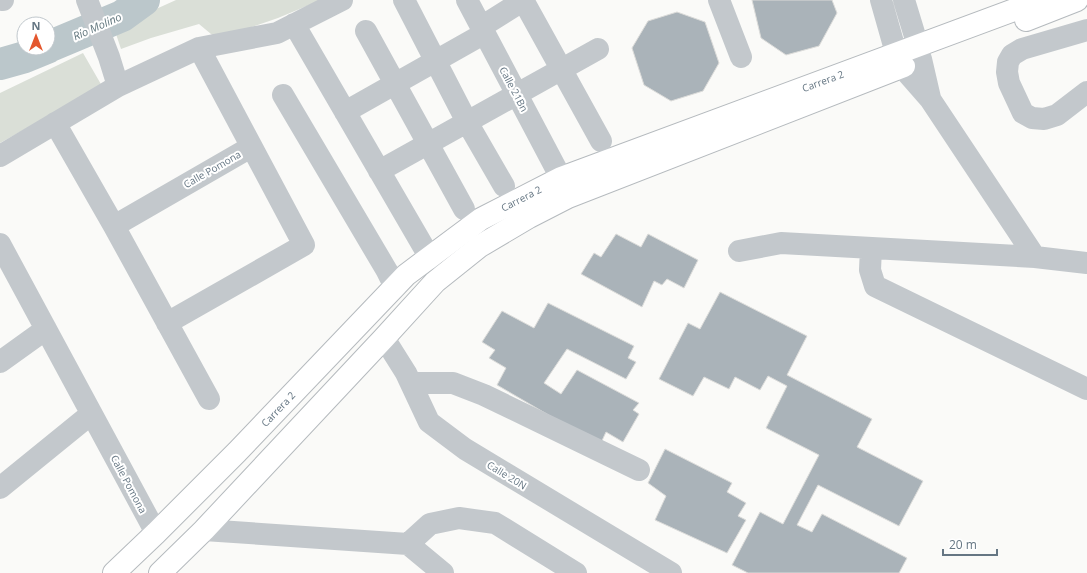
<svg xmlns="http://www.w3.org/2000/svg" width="1087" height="573" font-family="'Open Sans',sans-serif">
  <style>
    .green { fill: #dadfd7 }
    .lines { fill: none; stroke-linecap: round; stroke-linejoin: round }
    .river { stroke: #bbc7cb; stroke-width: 32 }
    .building { fill: #aab3b9; stroke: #dcdcda }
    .major-casing { stroke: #b5babe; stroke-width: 24 }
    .minor { stroke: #c3c8cc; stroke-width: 22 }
    .major { stroke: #fff; stroke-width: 22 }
    .labels { text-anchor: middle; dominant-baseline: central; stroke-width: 4; stroke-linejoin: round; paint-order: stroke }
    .street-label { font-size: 10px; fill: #657683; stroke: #fff }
    .water-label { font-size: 11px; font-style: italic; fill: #60757c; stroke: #fff }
  </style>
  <rect width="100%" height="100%" fill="#fafaf8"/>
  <path class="green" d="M176,0H321L278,18L217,39L199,24L151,38L121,49L114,28Z
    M83,53L102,86L0,143V93Z"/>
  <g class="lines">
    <path class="river" d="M48,47L122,16L144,0
      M0,64L25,57L47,48"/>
  </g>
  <path class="building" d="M752,0H832L837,13L819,46L786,55L761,38Z
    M677,12L705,22L719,63L703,91L671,101L644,85L632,48L648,21Z
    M616,234L641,247L648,234L698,260L684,288L667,279L662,285L654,281L642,307L581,274L594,253L601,257Z
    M720,292L807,336L787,375L872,419L857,447L923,481L899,526L818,485L797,525L812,532L822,514L907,558L899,573H748L732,565L760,512L783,524L819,455L766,428L787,386L768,376L760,390L735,377L729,389L704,377L693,396L659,379L688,323L700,329Z
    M548,303L634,346L628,358L636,362L626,379L567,349L544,383L561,394L577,370L639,403L633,410L639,414L623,442L606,432L600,445L497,385L506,368L489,358L495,350L482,342L502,311L534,328Z
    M665,449L732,483L727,492L746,503L738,516L746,520L727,553L655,520L666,496L648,483Z"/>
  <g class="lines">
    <defs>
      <g id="major">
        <path d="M1026,20L1077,0"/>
        <path id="s1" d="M114,573L156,533L237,452L406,275L481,219L561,178L1041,0"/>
        <path d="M160,573L204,530L384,338L435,282L480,246L529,217L568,197L904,66"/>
      </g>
    </defs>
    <use href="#major" class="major-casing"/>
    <path class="minor" d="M2,0H3
      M87,0L109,57L118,86
      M404,0L467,122L504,186
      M467,0L561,178
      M523,0L601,141
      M719,0L741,57
      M881,0L896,53
      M904,0L918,46
      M294,24L430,258
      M481,27L524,0
      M1087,30L1022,49L1012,55L1008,62L1007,72L1009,83L1023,113L1032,118L1044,119L1057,115L1087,92
      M366,31L464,209
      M921,59L930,98
      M902,67L930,99L1035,257
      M283,95L387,271L395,287
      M345,112L485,33
      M55,123L114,226L209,399
      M0,156L118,86L199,48L277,33L342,0
      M379,171L598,49
      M114,226L251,147
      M0,244L156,533
      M871,248L870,270L875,286L1087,389
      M739,251L781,243L1035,257L1087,263
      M167,323L304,245L199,48
      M384,338L406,373L429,422L465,449L671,573
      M0,362L46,329
      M411,383H453L484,395L639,470
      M0,488L91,414
      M204,530L408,544L443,573
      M408,544L430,524L459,518L495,523L576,573"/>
    <use href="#major" class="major"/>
  </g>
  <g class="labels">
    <g class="street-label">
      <text stroke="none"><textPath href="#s1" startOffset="880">Carrera 2</textPath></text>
      <text transform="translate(514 89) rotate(62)">Calle 21Bn</text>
      <text transform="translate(212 169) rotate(-30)">Calle Pomona</text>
      <text stroke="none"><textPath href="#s1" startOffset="556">Carrera 2</textPath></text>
      <text stroke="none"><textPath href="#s1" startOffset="232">Carrera 2</textPath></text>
      <text transform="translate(507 475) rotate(31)">Calle 20N</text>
      <text transform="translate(129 484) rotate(62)">Calle Pomona</text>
    </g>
    <g class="water-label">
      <text transform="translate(97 26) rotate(-24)">Río Molino</text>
    </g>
  </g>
  <g transform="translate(36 36)"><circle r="19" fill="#ffffff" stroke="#c1c8cd"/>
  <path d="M0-3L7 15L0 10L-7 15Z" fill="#e4572e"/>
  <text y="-6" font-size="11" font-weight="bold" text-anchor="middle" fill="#657683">N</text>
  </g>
  <path d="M943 549v6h54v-6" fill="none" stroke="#657683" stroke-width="2"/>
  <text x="949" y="549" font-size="12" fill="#657683" stroke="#ffffff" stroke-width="3" paint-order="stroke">20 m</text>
</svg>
